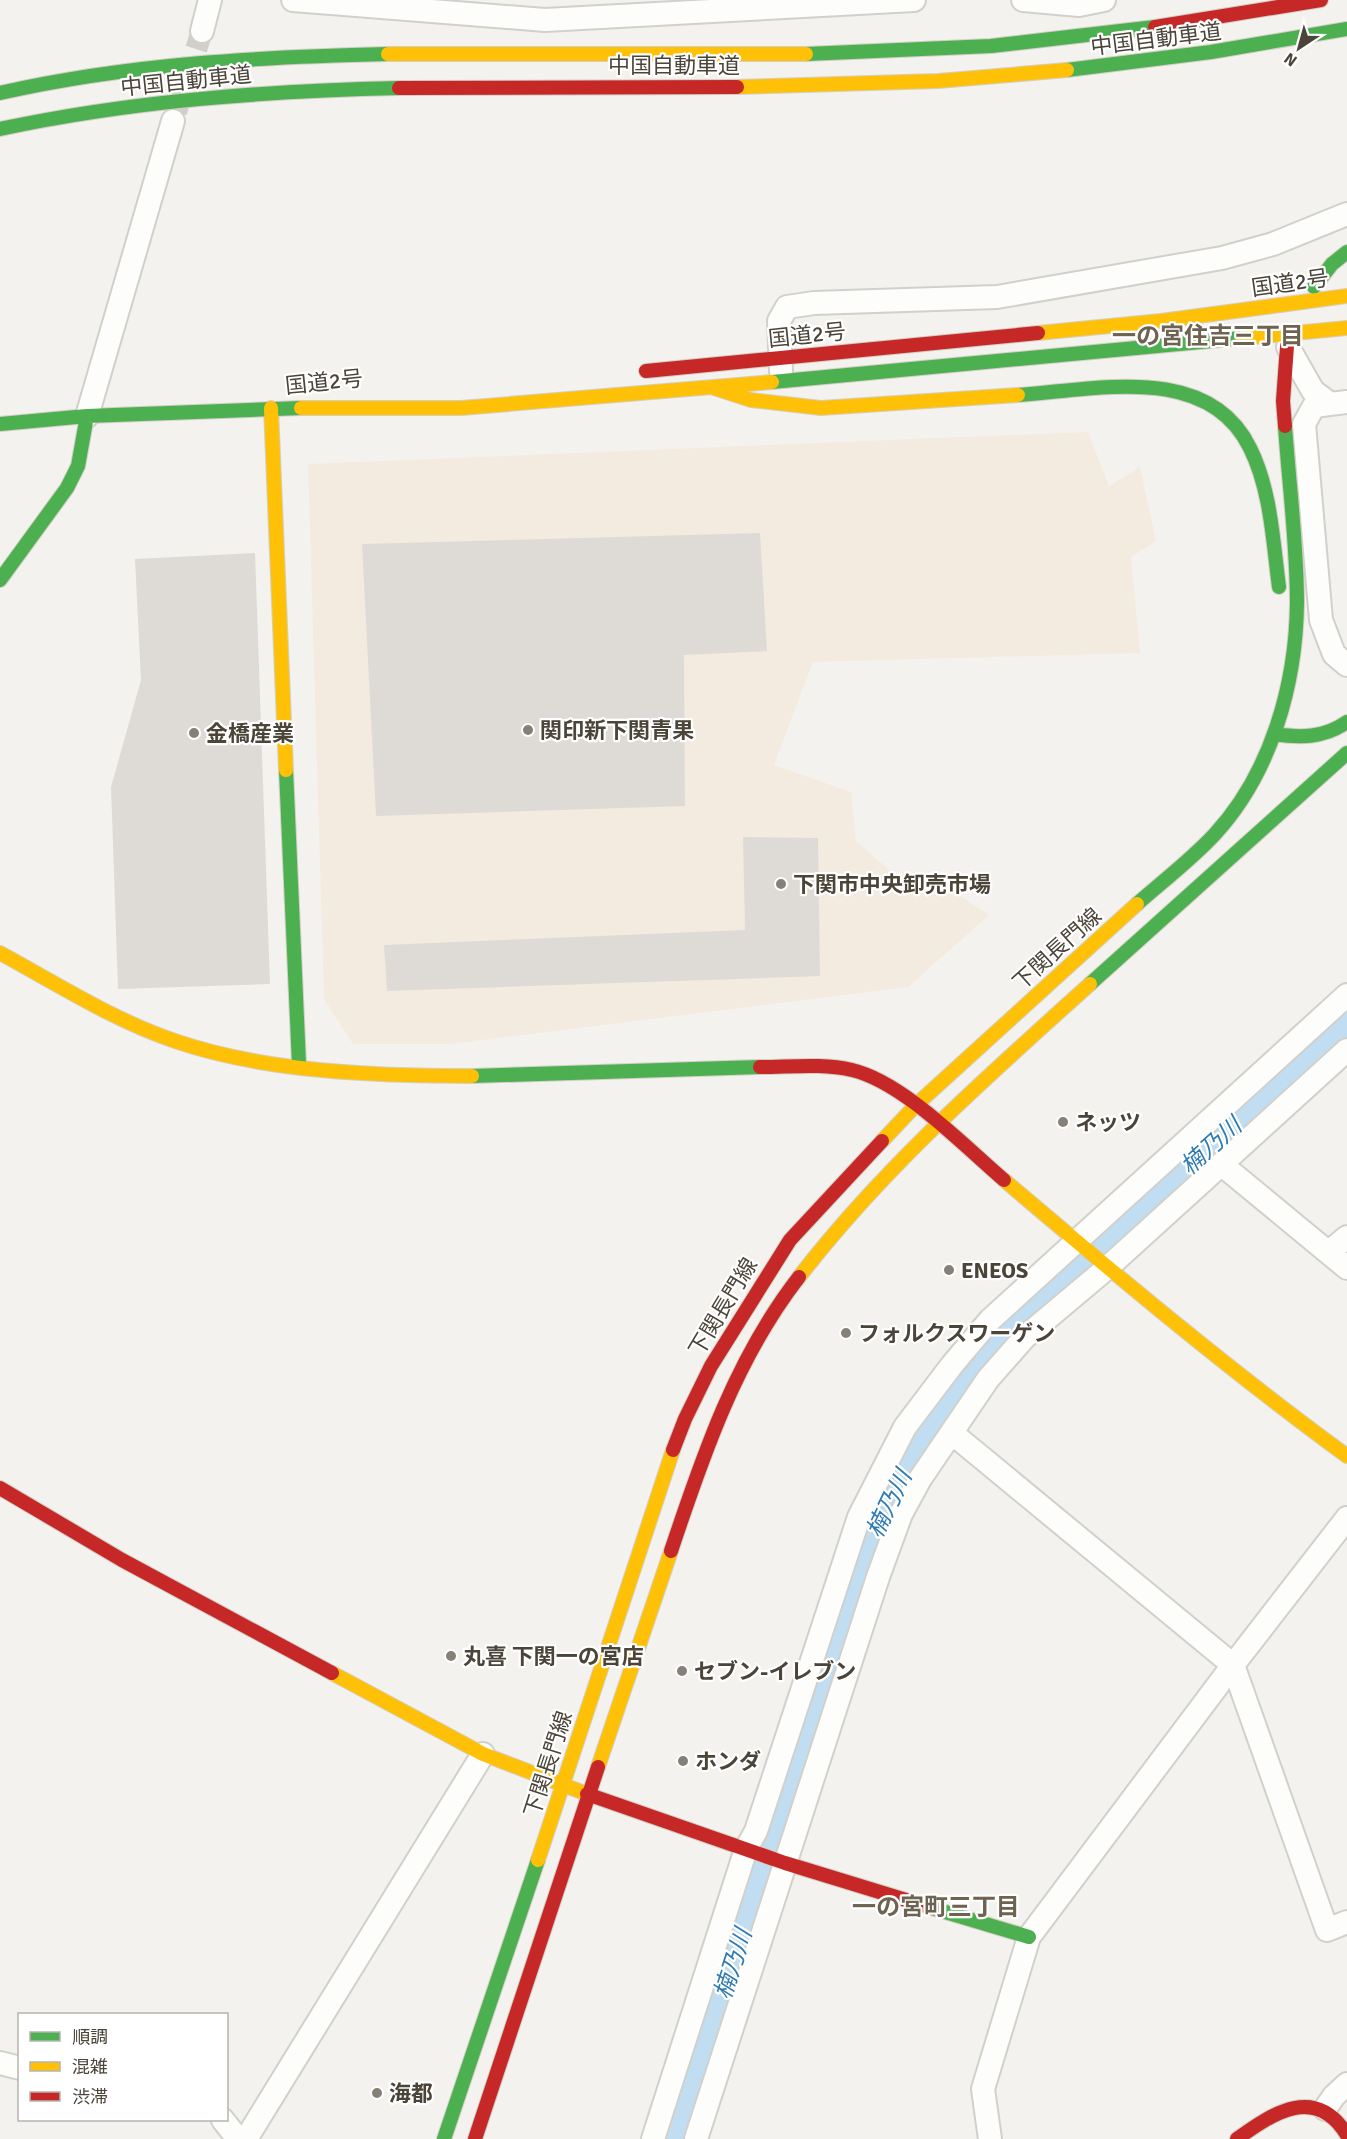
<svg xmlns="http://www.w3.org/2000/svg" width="1347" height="2139" font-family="Signika,'Noto Sans JP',sans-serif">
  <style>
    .commercial { fill: #f3ebdf }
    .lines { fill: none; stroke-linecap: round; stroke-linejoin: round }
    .river { stroke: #c0ddf1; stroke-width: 36 }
    .building { fill: #dedbd6 }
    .street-tunnel { stroke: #d2cfca; stroke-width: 22; stroke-dasharray: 22 11; stroke-linecap: butt }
    .street-casing { stroke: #d2d0cb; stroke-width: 26 }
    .fast-casing { stroke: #d3cfc5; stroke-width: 16 }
    .slow-casing { stroke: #d3cfc5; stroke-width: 16 }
    .jam-casing { stroke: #d3cfc5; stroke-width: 16 }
    .street { stroke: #fdfdfc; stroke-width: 22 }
    .fast { stroke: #4caf50; stroke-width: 14 }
    .slow { stroke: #ffc107; stroke-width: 14 }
    .jam { stroke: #c62828; stroke-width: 14 }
    .poi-dot { fill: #868178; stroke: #fff; stroke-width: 2 }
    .labels { text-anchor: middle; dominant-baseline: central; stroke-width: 4.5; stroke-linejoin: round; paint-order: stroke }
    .street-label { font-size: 22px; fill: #4b4439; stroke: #fff }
    .poi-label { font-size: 22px; font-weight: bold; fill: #4b4439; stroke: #fff; text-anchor: start }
    .neighbourhood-label { font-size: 24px; font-weight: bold; fill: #6e6250; stroke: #fff }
    .water-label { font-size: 24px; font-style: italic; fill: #2e7ab2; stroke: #fff }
  </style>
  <rect width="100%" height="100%" fill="#f4f2ee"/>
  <path class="commercial" d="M1088,432L1109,486L1140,467L1156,541L1131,557L1140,653L813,662L774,765L851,792L856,841L895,875L932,877L989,915L908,987L450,1044H353L324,999L308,464Z"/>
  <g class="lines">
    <path class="river" d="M675,2139L875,1527C913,1453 949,1395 1004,1333L1347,1022"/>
  </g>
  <path class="building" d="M760,533L767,651L684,655L685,806L376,816L362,544Z
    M255,553L270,984L118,989L111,787L141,680L135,559Z
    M743,837L818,838L820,976L387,991L384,945L745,930Z"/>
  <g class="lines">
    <path class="street-tunnel" d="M176,112L202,31"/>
    <defs>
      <path id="street" d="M293,0L545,20L914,0
        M1023,0L1079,5L1104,0
        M202,31L210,0
        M1288,347L1313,391L1329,403
        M781,371L779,321L787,307L814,303L997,297L1222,258L1273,244L1347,214
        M1347,402L1314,406L1304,424L1321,620L1334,654L1347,665
        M87,416L173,121
        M1221,1164L1347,1268
        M1329,1252L1347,1237
        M953,1434L1233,1665L1327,1930L1347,1922
        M0,2063L20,2068
        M1325,2109L1334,2096L1347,2084
        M223,2120L238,2139
        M246,2139L483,1754
        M653,2139L746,1849L756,1831L859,1517L905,1427L952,1365L990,1320L1347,995
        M696,2139L878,1577L901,1514L920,1479L988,1379L1025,1337L1107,1268L1347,1050
        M990,2139L983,2089L1029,1937L1233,1665L1347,1518"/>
      <path id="fast" d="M806,54L991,46L1155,27
        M1067,70L1211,52L1347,29
        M0,93C128,64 257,57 388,54
        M0,129C131,101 265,91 399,88
        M1314,287L1332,264L1347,252
        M772,382L1243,338
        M1018,395C1095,390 1208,362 1250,448C1271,490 1273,542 1279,587
        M0,424L87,416L301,408
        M0,580L67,488L78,466L87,416
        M1274,734C1301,738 1324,738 1347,722
        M286,770L299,1064
        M1137,904C1163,881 1192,859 1215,834C1271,773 1296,685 1297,603C1297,544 1289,484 1285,426
        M1090,984L1347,753
        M472,1076L760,1067
        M932,1908L1029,1937
        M444,2139L538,1860"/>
      <path id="slow" d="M388,54H806
        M737,87L938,81L1067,70
        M1038,333L1161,321L1347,296
        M1243,338L1347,328
        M714,388L751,400L821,408L1018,395
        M271,408L286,770
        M301,408H461L772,382
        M0,953C57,984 113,1020 175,1041C265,1072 376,1076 472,1076
        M882,1141L916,1105L1137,904
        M1004,1180C1116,1275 1228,1369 1347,1456
        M799,1277C884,1167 987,1077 1090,984
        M332,1673L483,1754L587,1794
        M598,1767L671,1551
        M538,1860L673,1450"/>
      <path id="jam" d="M1155,27L1321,0
        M399,88L737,87
        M646,371L1038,333
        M1285,426L1283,401L1287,346
        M760,1067C790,1067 822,1063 852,1070C903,1082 963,1145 1004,1180
        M673,1450L685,1419L711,1366L790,1240L882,1141
        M0,1488L122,1560L332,1673
        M671,1551C703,1455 736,1358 799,1277
        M587,1794L785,1863L932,1908
        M475,2139L598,1767
        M1237,2139C1274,2112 1316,2085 1347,2135"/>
    </defs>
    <use href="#street" class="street-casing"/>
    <use href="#fast" class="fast-casing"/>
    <use href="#slow" class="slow-casing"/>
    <use href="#jam" class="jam-casing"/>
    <use href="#street" class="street"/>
    <use href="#fast" class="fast"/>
    <use href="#slow" class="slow"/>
    <use href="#jam" class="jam"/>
  </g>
  <g class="poi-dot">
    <circle cx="528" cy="730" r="6"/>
    <circle cx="194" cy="733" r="6"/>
    <circle cx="781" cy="884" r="6"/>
    <circle cx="1063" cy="1122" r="6"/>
    <circle cx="949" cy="1270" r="6"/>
    <circle cx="846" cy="1333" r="6"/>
    <circle cx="451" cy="1656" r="6"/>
    <circle cx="682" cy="1671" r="6"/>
    <circle cx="683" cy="1761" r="6"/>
    <circle cx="377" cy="2093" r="6"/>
  </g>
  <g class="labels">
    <g class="street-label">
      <text transform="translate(1156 39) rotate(-7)">中国自動車道</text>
      <text x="674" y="65">中国自動車道</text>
      <text transform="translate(186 81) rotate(-6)">中国自動車道</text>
      <text transform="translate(1290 283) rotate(-8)">国道2号</text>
      <text transform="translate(807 335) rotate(-6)">国道2号</text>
      <text transform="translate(324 382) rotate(-6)">国道2号</text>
      <text transform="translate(1057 949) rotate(-42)">下関長門線</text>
      <text transform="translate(723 1307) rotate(-59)">下関長門線</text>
      <text transform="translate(548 1764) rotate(-72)">下関長門線</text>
    </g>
    <g class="poi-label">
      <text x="540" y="730">関印新下関青果</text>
      <text x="206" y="733">金橋産業</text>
      <text x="793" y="884">下関市中央卸売市場</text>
      <text x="1075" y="1122">ネッツ</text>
      <text x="961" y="1270">ENEOS</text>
      <text x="858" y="1333">フォルクスワーゲン</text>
      <text x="463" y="1656">丸喜 下関一の宮店</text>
      <text x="694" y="1671">セブン-イレブン</text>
      <text x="695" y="1761">ホンダ</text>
      <text x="389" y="2093">海都</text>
    </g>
    <g class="neighbourhood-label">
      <text x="1208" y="336">一の宮住吉三丁目</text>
      <text x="936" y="1907">一の宮町三丁目</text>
    </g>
    <g class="water-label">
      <text transform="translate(1211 1146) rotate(-42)">楠乃川</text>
      <text transform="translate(889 1504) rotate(-64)">楠乃川</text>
      <text transform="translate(733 1964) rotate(-72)">楠乃川</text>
    </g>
  </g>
  <rect x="18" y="2013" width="210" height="108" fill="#ffffff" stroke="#b7b4b0" stroke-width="1.5"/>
  <rect x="30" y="2032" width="30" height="9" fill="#4caf50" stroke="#b7b4b0" stroke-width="1.5"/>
  <text x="72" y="2043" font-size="18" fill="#4b4439">順調</text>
  <rect x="30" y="2062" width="30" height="9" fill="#ffc107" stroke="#b7b4b0" stroke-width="1.5"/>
  <text x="72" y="2073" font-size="18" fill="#4b4439">混雑</text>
  <rect x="30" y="2092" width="30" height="9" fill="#c62828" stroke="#b7b4b0" stroke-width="1.5"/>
  <text x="72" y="2103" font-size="18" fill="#4b4439">渋滞</text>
  <g transform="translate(1299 48) rotate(216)" stroke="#ffffff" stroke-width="4.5" paint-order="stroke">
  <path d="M0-4.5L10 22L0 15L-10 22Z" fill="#4b4439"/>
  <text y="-9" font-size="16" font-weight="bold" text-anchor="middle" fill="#4b4439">N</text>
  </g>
</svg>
